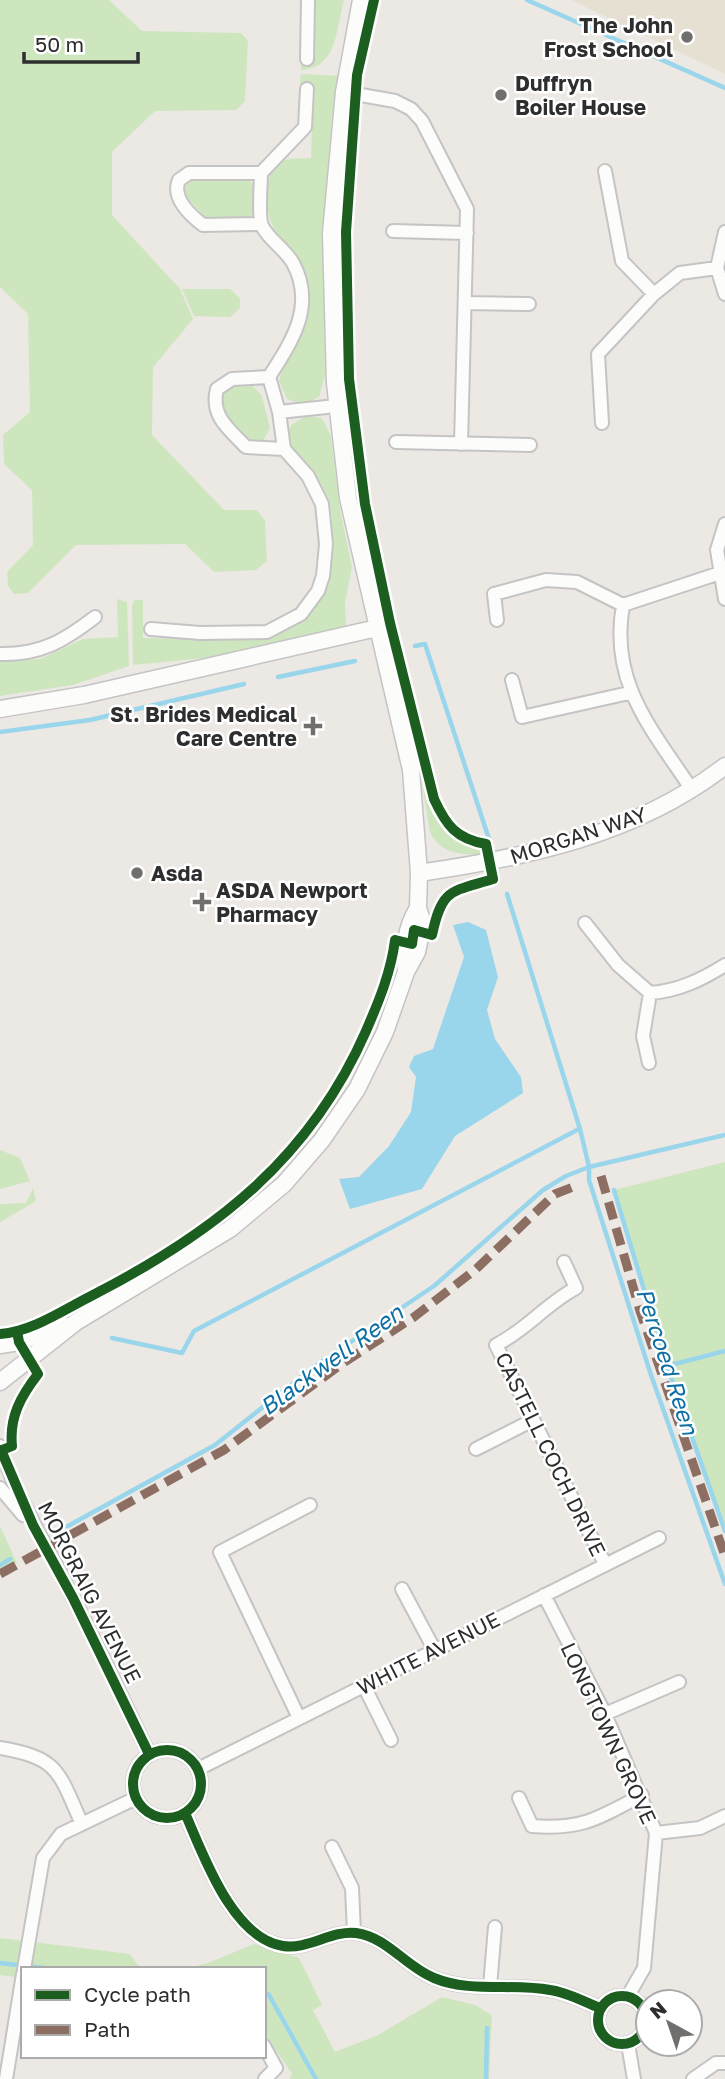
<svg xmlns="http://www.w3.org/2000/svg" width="725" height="2079" font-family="'Golos Text',sans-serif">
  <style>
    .education { fill: #e6e0d3 }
    .green { fill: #cee6be }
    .water { fill: #99d6ec }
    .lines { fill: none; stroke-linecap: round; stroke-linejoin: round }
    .stream { stroke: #99d6ec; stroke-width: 4.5 }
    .minor-casing { stroke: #c5c4c5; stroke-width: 16 }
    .tertiary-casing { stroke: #c5c4c5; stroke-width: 19 }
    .minor { stroke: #fcfcfb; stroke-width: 12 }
    .tertiary { stroke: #fcfcfb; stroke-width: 16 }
    .quiet { stroke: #8d6e63; stroke-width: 9; stroke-dasharray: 18 9; stroke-linecap: butt }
    .cycleway-casing { stroke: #fff; stroke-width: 15 }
    .cycleway { stroke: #1b5e20; stroke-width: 10 }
    .poi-dot { fill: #706f6e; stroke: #fff; stroke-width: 2.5 }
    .labels { text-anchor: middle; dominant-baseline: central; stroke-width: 5; stroke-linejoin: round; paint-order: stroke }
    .poi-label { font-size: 21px; font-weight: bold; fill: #2e2e2e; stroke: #fff; text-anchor: start }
    .street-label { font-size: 21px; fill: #2e2e2e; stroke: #fff }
    .water-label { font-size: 23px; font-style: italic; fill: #0d6fa3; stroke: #fff }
  </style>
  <rect width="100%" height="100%" fill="#ece8e4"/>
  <path class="education" d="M571,0H725V74Z"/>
  <path class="green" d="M0,0H109L142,31L241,33L248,41L245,101L236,110L155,111L112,152V215L180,289L193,319L153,367L152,435L224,510H257L265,520L267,561L256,570L214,572L185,544L76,545L28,593L14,594L8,586L7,572L33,545L32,490L4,464L3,435L30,412L28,314L0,287Z
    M314,0H344C336,29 338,68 301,70V64L313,62Z
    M301,74L340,76L332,116L323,231L325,375L319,397L304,405L287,399L279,381C286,351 311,329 310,296C310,269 290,252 276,232C264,215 261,175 280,162C289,157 301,159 311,158L313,85L300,84Z
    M345,166C346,218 342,269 342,321C343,404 355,487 372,569C365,545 356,521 352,496C334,389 333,275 345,166Z
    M196,178L250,181L256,188L253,215L249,218H206L184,195L187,184Z
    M182,289H230L240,298V308L230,317L194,316Z
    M234,385H252L262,396L270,428L262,443C239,443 201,398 234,385Z
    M306,416L322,418L331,436L340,510L352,567L345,603L346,626L224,656L133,665L132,605L135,600H143V638L256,640L289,629L314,609L330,574L332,519L330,502L320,482L289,444L287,434L291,425Z
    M374,576L434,812C446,834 459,848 485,849V854C462,855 441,855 430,832L420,771Z
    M117,599L127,602L129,666L73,685L0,696V661L40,659L83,639L118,637Z
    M0,1150L20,1158L30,1181L0,1189Z
    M725,1162V1531L667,1366L614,1190Z
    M33,1188L36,1201L0,1222V1204L26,1203Z
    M0,1526L17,1563L0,1574Z
    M0,1938L130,1954L141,1969H23V1978L0,1975Z
    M254,1944L299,1958L322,2005L313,2010L335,2052L378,2035L442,1997L475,2005L492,2015L489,2079H290L292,2074L264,2033V1969H184L208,1963Z"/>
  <path class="water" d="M468,922L486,930L498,977L487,1010L495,1039L521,1077L523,1093L455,1136L422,1189L350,1209L339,1179L359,1177L389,1146L411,1112L416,1077L409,1067L414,1056L433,1049L464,957L453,925Z"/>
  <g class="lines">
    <path class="stream" d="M527,0L725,88
      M415,646L425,644L489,839
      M278,677L355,661
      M0,732L90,720L244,684
      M507,894L580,1129L589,1167V1180L650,1372L725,1584
      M614,1190L667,1366L725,1531
      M112,1338L182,1353L194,1331L579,1129
      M667,1366L725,1351
      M57,1532L215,1445L315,1366L434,1286L543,1190L566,1176L589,1167L725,1135
      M0,1565L10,1559
      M0,1963L52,1969
      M264,1992L269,1995L316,2079
      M486,2079L487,2028"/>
    <defs>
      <path id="minor" d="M307,59L308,0
        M344,92L395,101L411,109L422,121L467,209L461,444
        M605,171L622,261L654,294
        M261,224L203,225C190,215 171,198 179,180L189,173H261
        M393,231L467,233
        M725,232L717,268L725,294
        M465,303L529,304
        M269,377L232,379L217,389C210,416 229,429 246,447L284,449
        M279,412L269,377C292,341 316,306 293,263C285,249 269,240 262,226C258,217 261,184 261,173L305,127L307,89
        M602,423L598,354L654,294L680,273L717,268
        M396,442L530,445
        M725,524L717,550L725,599
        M497,620L494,594L546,580L577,582L623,605
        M151,629L200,633L267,632L301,614L318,591L323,576L326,544L322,504L308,476L284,449L279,412L336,406
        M0,654C40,655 64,641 95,617
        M512,680L522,717L629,693
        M692,790C652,729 609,683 623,605L720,573
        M585,923L618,965L650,993
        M650,993C678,991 701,980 725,965
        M649,1063L643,1036L650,993
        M564,1262L576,1288C546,1304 526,1330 496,1345L605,1564
        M0,1446C16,1496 43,1539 67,1586C96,1641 122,1698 149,1754
        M476,1449L533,1420
        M0,1488L23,1515
        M402,1589L434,1649
        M544,1595L605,1714L656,1833L644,1968L628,1996
        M364,1686L391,1740
        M605,1714L679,1682
        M299,1718L220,1552L310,1505
        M0,1748C58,1758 58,1770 81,1822
        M133 1784a34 34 0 1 1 68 0a34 34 0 1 1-68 0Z
        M198,1769L659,1538
        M519,1798L532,1826C582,1830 599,1818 642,1795
        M185,1813C203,1854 232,1938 283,1946C308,1950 332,1930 356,1933C387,1937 406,1967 434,1978C470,1993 513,1983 550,1990C567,1992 584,2002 600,2008
        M656,1833L700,1828L725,1816
        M332,1847L352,1888L354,1932
        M24,1969L43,1858L61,1834L136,1798
        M490,1986L495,1927
        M598 2020a24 24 0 1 1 48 0a24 24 0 1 1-48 0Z
        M628,2044L634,2079
        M264,2046L276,2068L265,2079
        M6,2079L23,1974
        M693,2079L716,2063H725"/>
      <path id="tertiary" d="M0,709L84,695L377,628
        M419,873C528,857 636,835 725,766
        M406,972C404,948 405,929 418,908
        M0,1345L19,1342L65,1326
        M0,1382L76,1322L230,1229L284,1184L322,1140L357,1089L385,1032L406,972L417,952L423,923L418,908L419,873L411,770L348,498L335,383L331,233L344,92L361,0"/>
    </defs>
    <use href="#minor" class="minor-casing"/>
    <use href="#tertiary" class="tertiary-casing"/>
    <use href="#minor" class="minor"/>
    <use href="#tertiary" class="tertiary"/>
    <path class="quiet" d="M601,1176L640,1311L725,1556
      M0,1574L224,1450L343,1363L414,1317L475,1270L555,1194L578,1185"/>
    <defs>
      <path id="cycleway" d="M0,1334C32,1332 65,1309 93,1295C214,1233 310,1159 366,1031C379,1001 391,972 395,940L412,944L414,930L432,935C442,888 451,892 493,879L486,844C456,839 446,825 434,799L390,623L365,504L349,379L346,232L357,75L374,0
        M1,1450L33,1525L73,1598L149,1754
        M0,1451L12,1446C9,1417 21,1396 38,1374L19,1342L17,1331
        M133 1784a34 34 0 1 1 68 0a34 34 0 1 1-68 0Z
        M185,1813C203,1854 232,1938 283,1946C308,1950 332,1930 356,1933C387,1937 406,1967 434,1978C470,1993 513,1983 550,1990C567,1992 584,2002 600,2008
        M598 2020a24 24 0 1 1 48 0a24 24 0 1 1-48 0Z"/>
    </defs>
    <use href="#cycleway" class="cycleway-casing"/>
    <use href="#cycleway" class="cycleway"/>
  </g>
  <g class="poi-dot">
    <circle cx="687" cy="37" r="7"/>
    <circle cx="501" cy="95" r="7"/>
    <path d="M309.5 715.5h7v7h7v7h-7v7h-7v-7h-7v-7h7z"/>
    <circle cx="137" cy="873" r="7"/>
    <path d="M198.5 891.5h7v7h7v7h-7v7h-7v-7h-7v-7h7z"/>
  </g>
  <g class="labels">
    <g class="poi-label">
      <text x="673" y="25" text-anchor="end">The John<tspan x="673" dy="24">Frost School</tspan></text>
      <text x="515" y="83">Duffryn<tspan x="515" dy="24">Boiler House</tspan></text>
      <text x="297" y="714" text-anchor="end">St. Brides Medical<tspan x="297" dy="24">Care Centre</tspan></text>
      <text x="151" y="873">Asda</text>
      <text x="216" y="890">ASDA Newport<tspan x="216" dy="24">Pharmacy</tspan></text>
    </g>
    <g class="street-label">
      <text transform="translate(578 835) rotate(-18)">MORGAN WAY</text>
      <text transform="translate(551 1454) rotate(64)">CASTELL COCH DRIVE</text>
      <text transform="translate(90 1592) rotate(63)">MORGRAIG AVENUE</text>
      <text transform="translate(428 1653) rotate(-27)">WHITE AVENUE</text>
      <text transform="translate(609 1733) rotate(65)">LONGTOWN GROVE</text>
    </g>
    <g class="water-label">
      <text transform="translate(331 1359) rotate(-36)">Blackwell Reen</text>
      <text transform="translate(668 1361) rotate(72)">Percoed Reen</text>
    </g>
  </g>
  <rect x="21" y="1967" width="245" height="91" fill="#ffffff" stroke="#ababab" stroke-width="2"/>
  <rect x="35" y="1990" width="35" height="10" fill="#1b5e20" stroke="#ababab" stroke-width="2"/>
  <text x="84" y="2002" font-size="21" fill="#2e2e2e">Cycle path</text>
  <rect x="35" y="2025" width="35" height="10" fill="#8d6e63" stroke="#ababab" stroke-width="2"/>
  <text x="84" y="2037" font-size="21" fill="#2e2e2e">Path</text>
  <g transform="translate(669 2023) rotate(320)"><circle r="33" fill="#ffffff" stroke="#ababab" stroke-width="2"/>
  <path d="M0-5L12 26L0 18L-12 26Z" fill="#706f6e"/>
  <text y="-10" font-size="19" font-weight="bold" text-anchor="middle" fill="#2e2e2e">N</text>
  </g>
  <path d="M24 52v10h114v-10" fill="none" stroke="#2e2e2e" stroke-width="3.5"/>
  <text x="35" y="52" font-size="21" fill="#2e2e2e" stroke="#ffffff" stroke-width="5" paint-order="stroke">50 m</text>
</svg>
